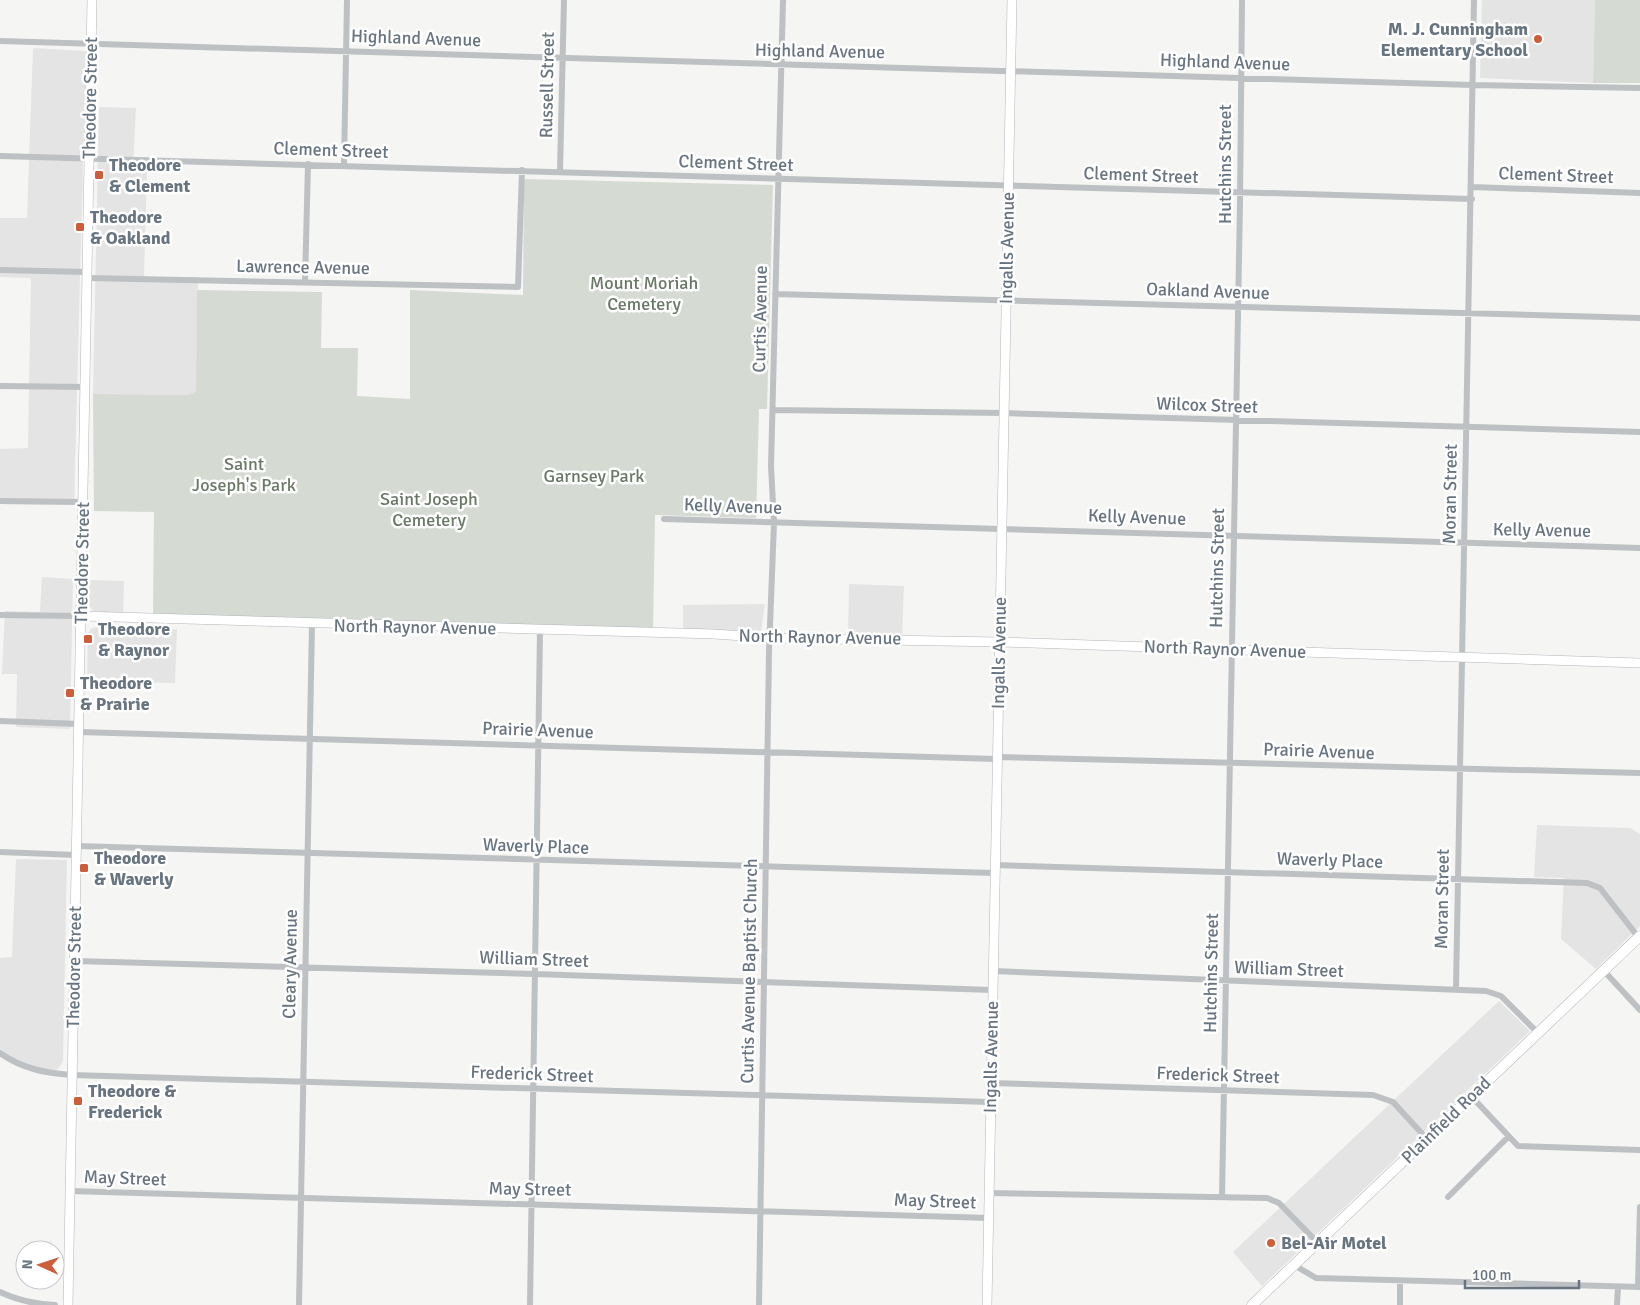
<svg xmlns="http://www.w3.org/2000/svg" width="1640" height="1305" font-family="Signika,sans-serif">
  <style>
    .built { fill: #e3e4e3 }
    .green { fill: #d5dad2 }
    .lines { fill: none; stroke-linecap: round; stroke-linejoin: round }
    .secondary-casing { stroke: #b2b6ba; stroke-width: 10 }
    .primary-casing { stroke: #b1b5b8; stroke-width: 11 }
    .street { stroke: #bdc1c4; stroke-width: 6 }
    .secondary { stroke: #fff; stroke-width: 9 }
    .primary { stroke: #fff; stroke-width: 10 }
    .poi-dot { fill: #cd5d3b; stroke: #fff; stroke-width: 2 }
    .labels { text-anchor: middle; dominant-baseline: central; stroke-width: 5; stroke-linejoin: round; paint-order: stroke }
    .poi-label { font-size: 18px; font-weight: bold; fill: #687580; stroke: #fff; text-anchor: start }
    .street-label { font-size: 18px; fill: #687580; stroke: #fff }
    .park-label { font-size: 18px; fill: #6a7866; stroke: #fff }
  </style>
  <rect width="100%" height="100%" fill="#f5f5f3"/>
  <path class="built" d="M1482,0H1595L1593,83L1480,78Z
    M33,48L86,51L74,505L0,504V449L28,448L31,278L0,277V218H27Z
    M99,107L136,108L133,165L147,166L144,277H198L196,391L189,395L93,394Z
    M42,577L73,579L70,729L16,727L17,674H2L5,611L40,612Z
    M89,580L124,581L123,614L93,611L88,604Z
    M849,584L904,586L902,636L848,634Z
    M765,604L761,631L683,629V605Z
    M97,627L177,629L175,683L87,681L88,633L92,628Z
    M1537,825L1630,828L1640,834V926L1596,969L1561,939L1564,878L1534,877Z
    M16,859L67,860L63,1061L58,1069L51,1071L19,1063L0,1049V958L12,957Z
    M1499,1001L1530,1031L1262,1286L1233,1252Z"/>
  <path class="green" d="M1595,0H1640V83H1593Z
    M524,179L773,185L767,409H759L756,518L655,515L653,629L153,614L154,512L94,511L93,394L189,395L196,391L197,290L322,292L321,348H358L357,396L410,399V290L523,295Z"/>
  <g class="lines">
    <defs>
      <path id="secondary" d="M81,616L714,634L771,638L999,642L1640,663
        M68,1305L92,0
        M987,1305L1012,0"/>
      <path id="primary" d="M1252,1305L1640,936"/>
    </defs>
    <use href="#secondary" class="secondary-casing"/>
    <use href="#primary" class="primary-casing"/>
    <path class="street" d="M0,41L1473,85L1640,88
      M0,156L1472,199
      M344,165L347,0
      M560,171L564,0
      M1472,187L1640,193
      M0,270L87,272
      M87,278L518,287L522,170
      M305,282L308,164
      M775,294L1640,318
      M0,386L85,387
      M773,410L1003,413L1640,432
      M0,501L83,502
      M664,519L1640,548
      M0,615L81,616
      M0,721L79,724
      M79,732L996,759
      M996,757L1640,773
      M76,846L994,873
      M0,852L76,855
      M995,865L1587,883L1600,888L1639,938
      M75,961L535,974L992,990
      M993,971L1486,991L1501,996L1538,1033
      M1604,971L1640,1010
      M1456,989L1474,0
      M0,1053C23,1069 45,1073 72,1075L990,1102
      M991,1083L1373,1095L1393,1102L1427,1139
      M1471,1096L1518,1146L1640,1150
      M70,1191L989,1218
      M989,1193L1267,1198L1279,1203L1317,1242
      M1222,1197L1240,203L1242,0
      M1448,1197L1508,1137
      M1294,1265L1316,1278L1640,1287
      M1400,1281V1305
      M1638,1287L1640,1207
      M0,1292C18,1301 35,1304 55,1305
      M299,1305L312,624
      M530,1305L540,630
      M759,1305L769,651L774,523L771,466L783,0
      M1617,1305L1618,1287"/>
    <use href="#secondary" class="secondary"/>
    <use href="#primary" class="primary"/>
  </g>
  <g class="poi-dot">
    <circle cx="1538" cy="39" r="5"/>
    <rect x="94" y="170" width="10" height="10" rx="2.5"/>
    <rect x="75" y="222" width="10" height="10" rx="2.5"/>
    <rect x="83" y="634" width="10" height="10" rx="2.5"/>
    <rect x="65" y="688" width="10" height="10" rx="2.5"/>
    <rect x="79" y="863" width="10" height="10" rx="2.5"/>
    <rect x="73" y="1096" width="10" height="10" rx="2.5"/>
    <circle cx="1271" cy="1243" r="5"/>
  </g>
  <g class="labels">
    <g class="poi-label">
      <text x="1528" y="29" text-anchor="end">M. J. Cunningham<tspan x="1528" dy="21">Elementary School</tspan></text>
      <text x="109" y="165">Theodore<tspan x="109" dy="21">&amp; Clement</tspan></text>
      <text x="90" y="217">Theodore<tspan x="90" dy="21">&amp; Oakland</tspan></text>
      <text x="98" y="629">Theodore<tspan x="98" dy="21">&amp; Raynor</tspan></text>
      <text x="80" y="683">Theodore<tspan x="80" dy="21">&amp; Prairie</tspan></text>
      <text x="94" y="858">Theodore<tspan x="94" dy="21">&amp; Waverly</tspan></text>
      <text x="88" y="1091">Theodore &amp;<tspan x="88" dy="21">Frederick</tspan></text>
      <text x="1281" y="1243">Bel-Air Motel</text>
    </g>
    <g class="street-label">
      <text transform="translate(416 38) rotate(2)">Highland Avenue</text>
      <text transform="translate(820 51) rotate(1)">Highland Avenue</text>
      <text transform="translate(1225 62) rotate(2)">Highland Avenue</text>
      <text transform="translate(547 85) rotate(-89)">Russell Street</text>
      <text transform="translate(90 98) rotate(-89)">Theodore Street</text>
      <text transform="translate(331 150) rotate(2)">Clement Street</text>
      <text transform="translate(736 163) rotate(2)">Clement Street</text>
      <text transform="translate(1225 164) rotate(-90)">Hutchins Street</text>
      <text transform="translate(1141 175) rotate(2)">Clement Street</text>
      <text transform="translate(1556 175) rotate(2)">Clement Street</text>
      <text transform="translate(1007 248) rotate(-89)">Ingalls Avenue</text>
      <text transform="translate(303 267) rotate(1)">Lawrence Avenue</text>
      <text transform="translate(1208 291) rotate(2)">Oakland Avenue</text>
      <text transform="translate(760 319) rotate(-89)">Curtis Avenue</text>
      <text transform="translate(1207 405) rotate(2)">Wilcox Street</text>
      <text transform="translate(1450 494) rotate(-89)">Moran Street</text>
      <text transform="translate(733 506) rotate(2)">Kelly Avenue</text>
      <text transform="translate(1137 517) rotate(2)">Kelly Avenue</text>
      <text transform="translate(1542 530) rotate(1)">Kelly Avenue</text>
      <text transform="translate(82 563) rotate(-89)">Theodore Street</text>
      <text transform="translate(1217 568) rotate(-89)">Hutchins Street</text>
      <text transform="translate(415 627) rotate(1)">North Raynor Avenue</text>
      <text transform="translate(820 637) rotate(1)">North Raynor Avenue</text>
      <text transform="translate(1225 649) rotate(2)">North Raynor Avenue</text>
      <text transform="translate(999 653) rotate(-89)">Ingalls Avenue</text>
      <text transform="translate(538 730) rotate(2)">Prairie Avenue</text>
      <text transform="translate(1319 751) rotate(2)">Prairie Avenue</text>
      <text transform="translate(536 846) rotate(2)">Waverly Place</text>
      <text transform="translate(1330 860) rotate(2)">Waverly Place</text>
      <text transform="translate(1442 899) rotate(-89)">Moran Street</text>
      <text transform="translate(534 959) rotate(2)">William Street</text>
      <text transform="translate(290 964) rotate(-89)">Cleary Avenue</text>
      <text transform="translate(74 967) rotate(-89)">Theodore Street</text>
      <text transform="translate(1289 969) rotate(2)">William Street</text>
      <text transform="translate(749 971) rotate(-89)">Curtis Avenue Baptist Church</text>
      <text transform="translate(1211 973) rotate(-89)">Hutchins Street</text>
      <text transform="translate(991 1057) rotate(-89)">Ingalls Avenue</text>
      <text transform="translate(532 1074) rotate(2)">Frederick Street</text>
      <text transform="translate(1218 1075) rotate(2)">Frederick Street</text>
      <text transform="translate(1446 1120) rotate(-44)">Plainfield Road</text>
      <text transform="translate(125 1178) rotate(2)">May Street</text>
      <text transform="translate(530 1189) rotate(1)">May Street</text>
      <text transform="translate(935 1201) rotate(2)">May Street</text>
    </g>
    <g class="park-label">
      <text x="644" y="283">Mount Moriah<tspan x="644" dy="21">Cemetery</tspan></text>
      <text x="244" y="464">Saint<tspan x="244" dy="21">Joseph's Park</tspan></text>
      <text x="594" y="476">Garnsey Park</text>
      <text x="429" y="499">Saint Joseph<tspan x="429" dy="21">Cemetery</tspan></text>
    </g>
  </g>
  <g transform="translate(40 1265) rotate(273)"><circle r="24" fill="#ffffff" stroke="#c3c8cc"/>
  <path d="M0-4L9 19L0 12L-9 19Z" fill="#cd5d3b"/>
  <text y="-8" font-size="14" font-weight="bold" text-anchor="middle" fill="#687580">N</text>
  </g>
  <path d="M1465 1280v8h114v-8" fill="none" stroke="#687580" stroke-width="2.5"/>
  <text x="1472" y="1280" font-size="15" fill="#687580" stroke="#ffffff" stroke-width="4" paint-order="stroke">100 m</text>
</svg>
